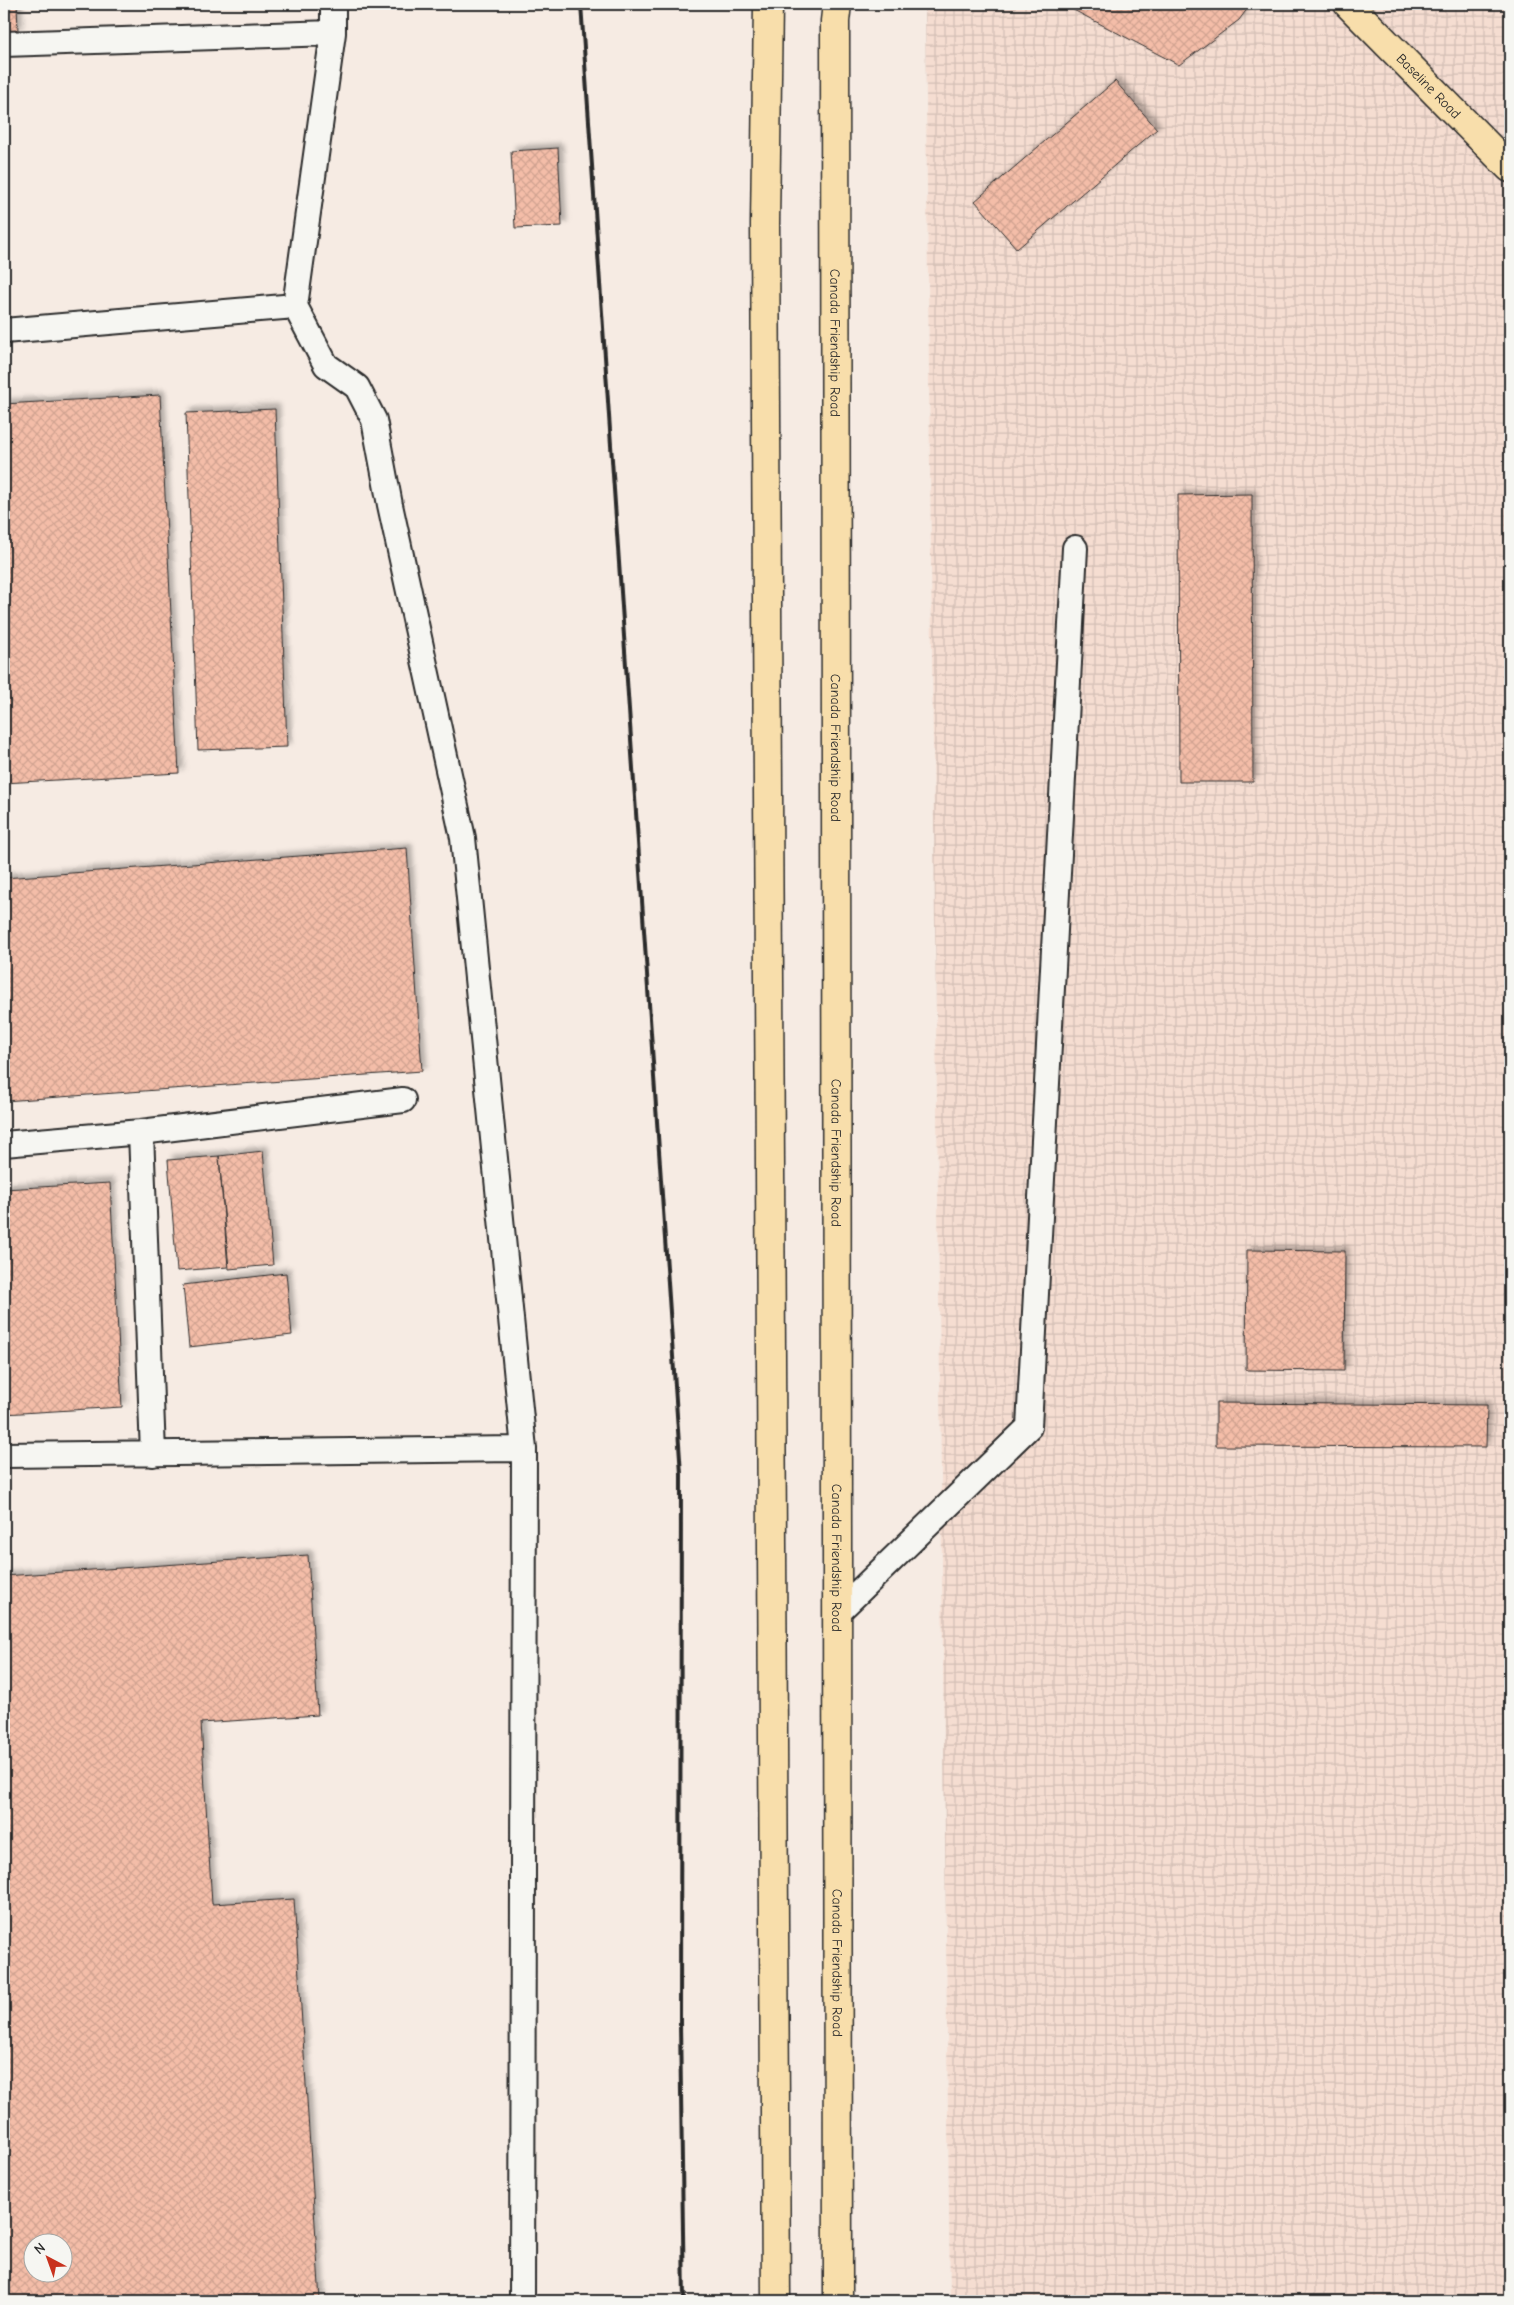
<svg xmlns="http://www.w3.org/2000/svg" width="1514" height="2305" font-family="'Comic Neue',sans-serif">
  <style>
    .industrial { fill: url(#industrial-grid) }
    .building { fill: url(#building-cross-hatch); stroke: #2b2b2b; fill-rule: evenodd; filter: url(#shadow) }
    .lines { fill: none; stroke-linecap: round; stroke-linejoin: round }
    .service-casing { stroke: #2b2b2b; stroke-width: 28 }
    .primary-casing { stroke: #2b2b2b; stroke-width: 31 }
    .service { stroke: #f6f6f2; stroke-width: 24 }
    .primary { stroke: #f8deab; stroke-width: 28 }
    .rail { stroke: #2b2b2b; stroke-width: 4 }
    .labels { text-anchor: middle; dominant-baseline: central; stroke-width: 4; stroke-linejoin: round; paint-order: stroke }
    .street-label { font-size: 14px; fill: #2b2b2b; stroke: #f6f6f2 }
  </style>
  <defs>
    <pattern id="industrial-grid" width="8" height="8" patternUnits="userSpaceOnUse" patternTransform="scale(1.25)"><rect width="8" height="8" fill="#f5ddd1"/><path d="M0 4h8M4 0v8" fill="none" stroke="#d2beb4"/></pattern>
    <pattern id="building-cross-hatch" width="8" height="8" patternUnits="userSpaceOnUse" patternTransform="scale(1.25)"><rect width="8" height="8" fill="#f4bda8"/><path d="M0 0l8 8M0 8l8-8" fill="none" stroke="#d1a391"/></pattern>
    <filter id="shadow"><feDropShadow dx="4.5" dy="-4.5" stdDeviation="2.5" flood-color="#0004"/></filter>
  </defs>
  <rect width="100%" height="100%" fill="#f6ebe3"/>
  <filter id="ink" filterUnits="userSpaceOnUse"><feTurbulence type="fractalNoise" baseFrequency=".02" numOctaves="2"/><feDisplacementMap in="SourceGraphic" scale="10" xChannelSelector="R" yChannelSelector="G"/><feConvolveMatrix kernelMatrix="1 2 1 2 8 2 1 2 1" color-interpolation-filters="sRGB"/></filter>
  <g filter="url(#ink)">
    <path class="industrial" d="M925,4H1510V2301H950Z"/>
    <path class="building" d="M4,4H17L18,31L4,32Z
      M1062,4H1251L1239,20L1179,65Z
      M1115,81L1157,129L1017,249L975,201Z
      M558,148L562,226L515,228L511,151Z
      M160,395L179,773L4,783V404Z
      M275,409L287,747L198,750L186,413Z
      M1252,494L1253,782H1179L1178,495Z
      M407,848L422,1071L4,1101V878Z
      M263,1151L273,1265L229,1269L219,1156Z
      M219,1156L228,1267L177,1271L168,1160Z
      M110,1183L122,1407L4,1414V1189Z
      M1247,1250L1345,1251L1344,1371L1246,1370Z
      M286,1273L292,1335L189,1347L183,1285Z
      M1216,1403L1487,1405L1486,1447L1216,1446Z
      M308,1555L318,1715L201,1723L212,1904L294,1899L320,2301H4V1576ZM32,2242H62V2272H32Z"/>
    <g class="lines">
      <defs>
        <path id="service" d="M333,4V33L295,306L326,365L357,387L374,420L390,505L463,838L524,1449L522,2301
          M4,44L333,33
          M4,331L295,306
          M141,1132L153,1454
          M4,1144L141,1132L403,1100
          M4,1455L524,1449
          M837,1613L1029,1427L1075,548"/>
        <g id="primary">
          <path d="M768,4L765,224L776,2301"/>
          <path id="s1" d="M837,4L835,21L838,2301"/>
          <path id="s2" d="M1348,4L1510,168"/>
        </g>
      </defs>
      <use href="#service" class="service-casing"/>
      <use href="#primary" class="primary-casing"/>
      <use href="#service" class="service"/>
      <use href="#primary" class="primary"/>
      <path class="rail" d="M581,4L681,1474L680,2023L684,2301"/>
    </g>
  </g>
  <g class="labels">
    <g class="street-label">
      <text stroke="none"><textPath href="#s2" startOffset="115">Baseline Road</textPath></text>
      <text stroke="none"><textPath href="#s1" startOffset="339">Canada Friendship Road</textPath></text>
      <text stroke="none"><textPath href="#s1" startOffset="744">Canada Friendship Road</textPath></text>
      <text stroke="none"><textPath href="#s1" startOffset="1149">Canada Friendship Road</textPath></text>
      <text stroke="none"><textPath href="#s1" startOffset="1554">Canada Friendship Road</textPath></text>
      <text stroke="none"><textPath href="#s1" startOffset="1959">Canada Friendship Road</textPath></text>
    </g>
  </g>
  <rect width="1514" height="2305" fill="none" stroke="#f6f6f2" stroke-width="20"/>
  <rect x="10" y="10" width="1494" height="2285" fill="none" stroke="#2b2b2b" stroke-width="2" filter="url(#ink)"/>
  <g transform="translate(48 2258) rotate(319)"><circle r="24" fill="#f6f6f2" stroke="#a5a5a2"/>
  <path d="M0-4L9 19L0 12L-9 19Z" fill="#c8321e"/>
  <text y="-8" font-size="14" font-weight="bold" text-anchor="middle" fill="#2b2b2b">N</text>
  </g>
</svg>
